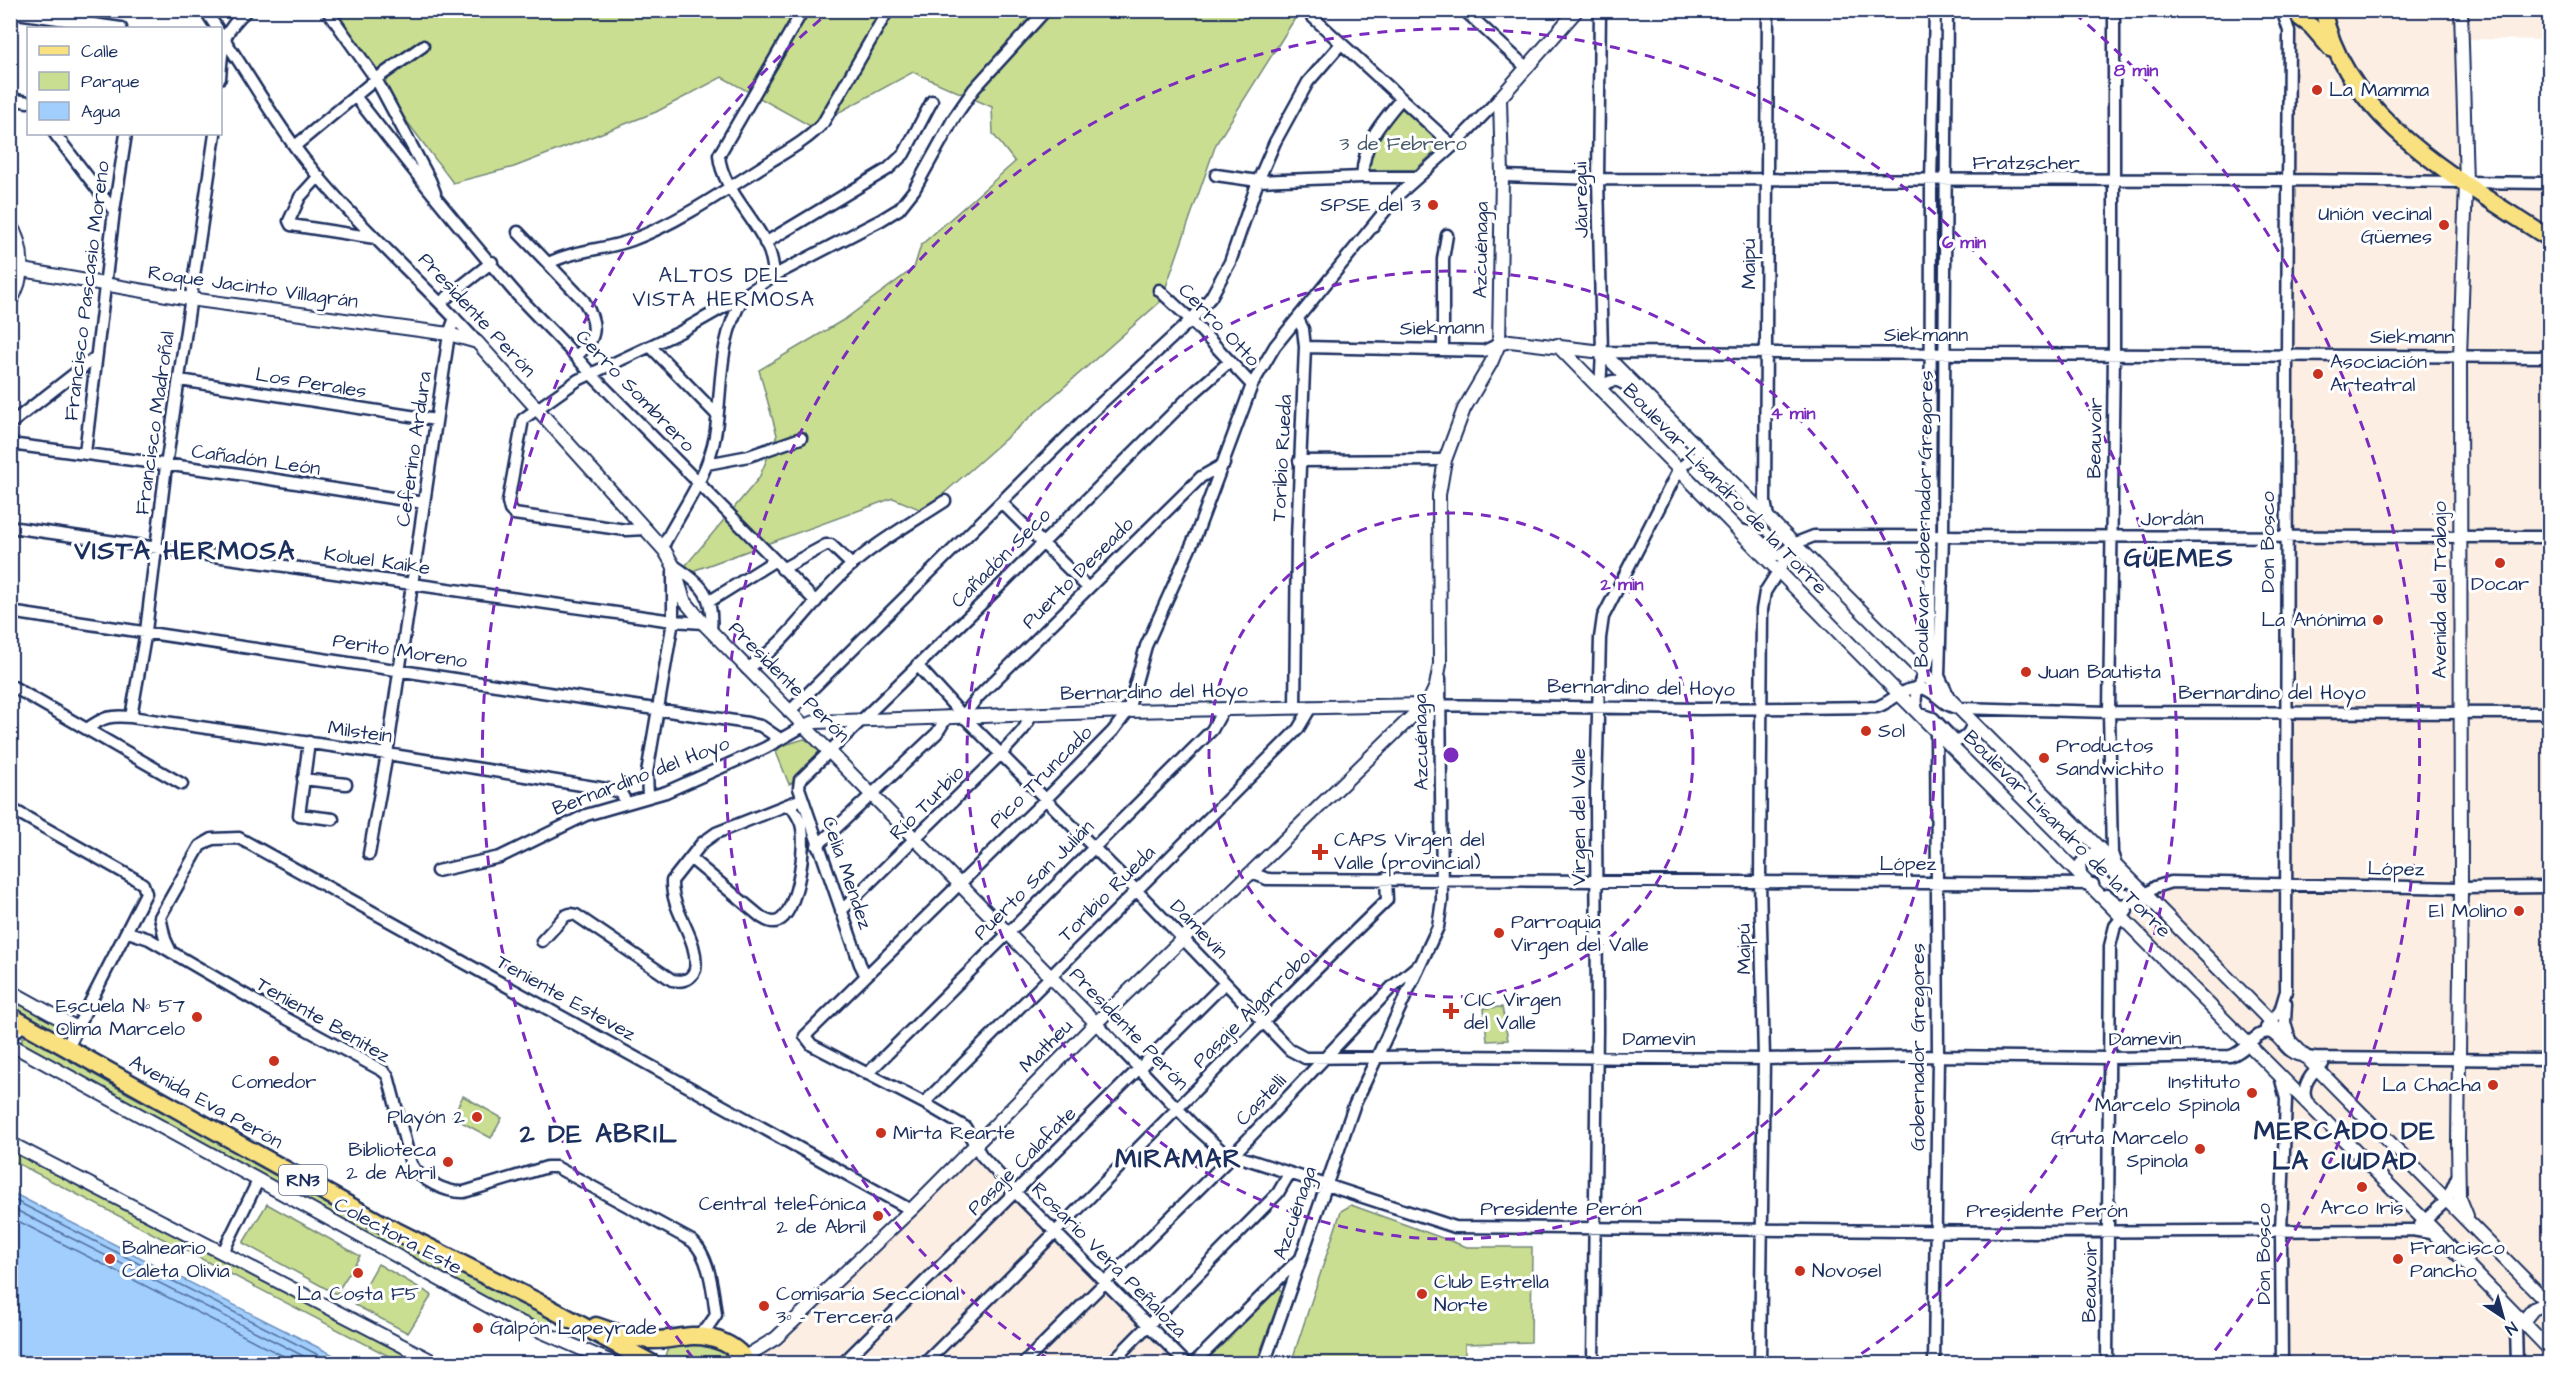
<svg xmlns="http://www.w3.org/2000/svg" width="2560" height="1374" font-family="'Architects Daughter',sans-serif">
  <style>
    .built { fill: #fceee3 }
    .green { fill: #cade92; stroke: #728678; stroke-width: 1.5 }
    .water { fill: #a1cefc; stroke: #6b8ebd; stroke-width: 1.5 }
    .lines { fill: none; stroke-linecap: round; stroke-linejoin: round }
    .shore { stroke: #516f9d; stroke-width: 1.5 }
    .minor-casing { stroke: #1b2f5e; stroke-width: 15 }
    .tertiary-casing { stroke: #1b2f5e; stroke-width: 16 }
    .primary-casing { stroke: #1b2f5e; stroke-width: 20 }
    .trunk-casing { stroke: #1b2f5e; stroke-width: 21 }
    .minor { stroke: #fff; stroke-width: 10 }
    .tertiary { stroke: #fff; stroke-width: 12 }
    .primary { stroke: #fae180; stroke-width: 15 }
    .trunk { stroke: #fae180; stroke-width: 16 }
    .ring { fill: none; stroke: #7b2cbf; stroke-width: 3; stroke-dasharray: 10 8 }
    .poi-dot { fill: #c8321e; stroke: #fff; stroke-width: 2 }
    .labels { text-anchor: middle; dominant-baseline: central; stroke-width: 6; stroke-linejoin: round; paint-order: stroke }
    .shield { fill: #fff; stroke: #5f6d8e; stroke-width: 1.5 }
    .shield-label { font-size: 18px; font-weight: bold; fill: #1b2f5e }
    .poi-label { font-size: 20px; fill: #1b2f5e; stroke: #fff; text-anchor: start }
    .park-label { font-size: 20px; fill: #475b6b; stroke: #fff }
    .street-label { font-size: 20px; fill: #1b2f5e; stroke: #fff }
    .neighbourhood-label { font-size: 21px; letter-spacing: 1.5px; fill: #1b2f5e; stroke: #fff }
    .district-label { font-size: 26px; font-weight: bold; letter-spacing: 1.5px; fill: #1b2f5e; stroke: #fff }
    .centre { fill: #7b2cbf; stroke: #fff; stroke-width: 3 }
    .ring-label { font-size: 18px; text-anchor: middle; font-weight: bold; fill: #7b2cbf; stroke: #fff; stroke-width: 6; stroke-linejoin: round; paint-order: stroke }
  </style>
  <rect width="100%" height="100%" fill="#fff"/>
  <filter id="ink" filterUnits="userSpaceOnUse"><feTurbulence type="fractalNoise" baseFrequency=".0167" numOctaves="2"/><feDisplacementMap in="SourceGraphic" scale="12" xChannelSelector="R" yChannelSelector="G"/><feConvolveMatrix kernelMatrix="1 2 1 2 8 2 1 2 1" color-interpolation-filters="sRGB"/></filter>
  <g filter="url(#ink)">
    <path class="built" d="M2292,11H2549V40L2463,39L2466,183H2549V1363H2282L2284,1085L2122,916L2155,887L2285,885L2289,40Z
      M975,1146L1187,1363L747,1364Z"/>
    <path class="green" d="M1297,10L1299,12L1216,144L1161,301L924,511L893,498L676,577L759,478L777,435L759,370L845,319L914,268L921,245L1015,162L993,134L992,107L913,72L812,127L722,77L656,112L514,167L453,183L355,52L327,11Z
      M1400,107L1442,145L1415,170H1369C1370,143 1384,128 1400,107Z
      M804,739L830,751L800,780L789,784L776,752L781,746Z
      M11,997L67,1029V1037L63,1039L11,1010Z
      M1502,1007L1508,1040L1487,1041L1484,1008Z
      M22,1037H29L128,1094L551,1317L552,1324L547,1327L495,1305L21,1046Z
      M463,1096L502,1118L491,1138L452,1117Z
      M10,1150L421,1363H402L11,1160Z
      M267,1204L360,1256L336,1294L243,1243Z
      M1351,1205L1467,1247H1532L1531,1342L1465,1344V1363H1291L1341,1211Z
      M378,1264L432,1295L408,1333L355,1305Z
      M1280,1288L1282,1293L1256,1363L1202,1364L1205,1358L1274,1289Z
      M674,1343C699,1344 721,1343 739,1363H668C662,1356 667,1348 674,1343Z"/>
    <path class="water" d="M10,1192H11L349,1363H11Z"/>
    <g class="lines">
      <path class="shore" d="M10,1198L336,1364
        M10,1207L319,1364
        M10,1217L299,1364"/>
      <defs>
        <path id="minor" d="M205,10L217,28
          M327,10L376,79L430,180L435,193
          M1305,10L1453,146
          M1464,10L1527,68
          M1600,10L1598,179L1602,352L1600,390
          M1768,10L1765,501L1768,517
          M1935,10L1931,181L1930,652C1928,672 1909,691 1918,713L1933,718L1954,740L1958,741C1967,736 1973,730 1971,720
          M1947,10L1943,535L1939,676L1948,695
          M2114,10V354L2109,712L2112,853L2116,865
          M10,12L121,28
          M220,33C249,75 273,119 304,159C356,225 421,280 477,342
          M220,78C223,44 220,35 247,10
          M355,96C406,162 458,226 512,289C537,318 566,343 590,373L816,602
          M10,99L28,102
          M55,134L114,211
          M295,146L376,79L423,46
          M1216,175L1258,181L1362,177H1417
          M319,176L300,197L289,221L291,225L375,238
          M1502,176L1598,179L2289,180L2550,183
          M1362,177C1364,142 1379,125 1401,99
          M518,232L584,301C598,324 598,339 577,355
          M765,243L888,169L904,154L932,101
          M549,263C574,250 605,250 632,240C680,222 725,190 768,163C787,151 808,140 823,123L888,10
          M773,276C777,233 722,198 719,155L803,10
          M1159,290L1191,320L1252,385
          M441,302L492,262
          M650,346L717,415
          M1305,347L1484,351L1499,344
          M1443,350V259L1447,235
          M1602,352L2550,357
          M180,380L436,420
          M1600,390C1619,364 1636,400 1655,408
          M10,424L96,357
          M10,444L232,473L424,503
          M85,453L114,211L126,134
          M1299,461L1445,460
          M707,464L749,456L801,438
          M1002,503L1088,588
          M10,527L673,621L703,623
          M646,529L626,530L514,514L510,510L508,502L523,419L578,380L680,332L745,295L773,276L881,220L899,209L914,190L954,118L974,89L1046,10
          M1738,529L1752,533L1775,555H1780L1796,543L1814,536L2550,537
          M662,548C680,512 708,476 715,436C723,387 717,342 743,298
          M673,565C703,585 714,595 711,631
          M782,569L826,545H831L852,565
          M710,601L774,561
          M10,612L748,723L761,726L780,739
          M917,665L963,716L1136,890L1290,1050L1305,1058L1451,1056L1764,1059L1938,1056L2109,1058L2230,1056C2244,1052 2249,1040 2261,1034C2276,1027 2282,1046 2292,1052C2298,1057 2308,1057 2315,1058L2550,1060
          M747,669C788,642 807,607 841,575C871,545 910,524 945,501
          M10,685L182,784
          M1424,705L1700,709L1877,707C1889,703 1899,692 1911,689C1934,683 1939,707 1959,708L2109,712L2550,713
          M1295,708L1297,539L1305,347L1303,329L1298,319
          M789,712L1095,409L1191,320L1211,297L1230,262L1258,181L1275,142L1308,82L1340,45
          M963,716L978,697L1201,477L1224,464
          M131,717L146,631L166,466L215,134
          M87,729C103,717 111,715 131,717L387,754L613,790L621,793L626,802
          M309,742L299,815L333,819
          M303,779L346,784
          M648,796L647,773L673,621V572
          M10,808L135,879L143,884L146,893L77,1028
          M817,846L937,733L947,717
          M369,854L387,754L449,334L455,318
          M690,858L761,917C766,920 772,924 778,921C798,912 807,843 801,824C799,817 794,811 790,804
          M437,871L500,857L586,815L666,792L765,748L804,726
          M1252,873L1267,879L2093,884
          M2081,875L2080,864L2089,854H2093L2119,879L2133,883
          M2107,895L2119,905L2137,903
          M2141,899L2155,887L2171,882L2461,888L2550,887
          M841,911L1002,753L1023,730L1032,715
          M128,932L149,939L278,1014L383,1071L388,1076L411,1164C420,1180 446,1193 464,1192L547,1167H556L692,1241C710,1256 713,1293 716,1315L707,1328L696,1335
          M542,941L565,916L570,914L576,915L672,980C682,982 690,981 695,970C700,938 671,913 672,881L702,843L716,833L802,799
          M171,952L165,939L160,917L200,846L212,839L239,838L911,1210
          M866,976L860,964L799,788L800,780L1005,581L1187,399L1229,362
          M2286,1003L2285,1022L2290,1041
          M1096,1023L1193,1125L1222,1151L1455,1227L2013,1232L2412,1230L2430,1233L2441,1240
          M2266,1028L2280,1011L2286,991L2287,356L2289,31L2282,10
          M10,1037L24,1024
          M867,1074L1212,730L1223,710
          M2280,1076L2286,1099L2281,1231L2282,1364
          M2306,1100C2301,1086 2311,1073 2323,1064
          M924,1103L1298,729L1311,707
          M2420,1225L2447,1200L2457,1177
          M223,1252L258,1181
          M2510,1311L2516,1328L2517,1364
          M842,1364L1225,983
          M924,1364C1079,1210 1230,1052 1387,900L1386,878
          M1023,1364L1232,1156L1392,987L1417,966
          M1110,1364L1278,1193L1289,1174
          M1187,1364L1016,1193L981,1155L965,1127L924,1103L812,1045L805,1036L1047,798L1113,731L1128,711L1146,646L1196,535L1252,385L1275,346L1398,195L1453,146L1500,98
          M1193,1364L1297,1261
          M1264,1364L1354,1106L1438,927L1442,900L1440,678
          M1593,1364L1597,1030L1596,794L1600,638L1603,617L1679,469L1692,458H1707
          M1760,1364L1764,1059L1760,881L1762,610L1765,592L1796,543
          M1934,1364L1938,1056L1936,730
          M2107,1364L2110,946L2115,926L2127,911"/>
        <path id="tertiary" d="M2461,10L2466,183L2460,357L2461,888L2458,1142L2459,1196L2467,1216
          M10,224C25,247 25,279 10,302
          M23,270L190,299L449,334L477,342L665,551L673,565L684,600L703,623L1096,1023
          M1499,344L1510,341L1602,352L2146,895L2550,1305
          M1557,345L1900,695L2427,1223L2550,1350
          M804,726L815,722L1128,711L1424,705
          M10,991L77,1028L67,1048
          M10,1044L508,1317L616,1364
          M10,1143L438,1364
          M2522,1323L2533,1309L2550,1302
          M745,1357L776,1338L911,1210L1096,1023L1430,699L1436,686L1440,664L1439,495L1445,460L1464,409L1491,363L1499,344L1502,176L1500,98L1577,10"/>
        <path id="primary" d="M2323,10C2345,121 2464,182 2550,239
          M2300,18L2311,26L2331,49"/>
        <path id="trunk" d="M10,1016L386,1226L542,1304L653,1364
          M596,1326C612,1332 633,1338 650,1340C664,1341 678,1337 692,1336C711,1335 739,1345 747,1364"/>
      </defs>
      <use href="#minor" class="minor-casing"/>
      <use href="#tertiary" class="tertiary-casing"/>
      <use href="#primary" class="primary-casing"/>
      <use href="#trunk" class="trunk-casing"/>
      <use href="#minor" class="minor"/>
      <use href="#tertiary" class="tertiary"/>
      <use href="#primary" class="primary"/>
      <use href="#trunk" class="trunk"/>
    </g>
  </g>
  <g class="ring">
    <circle cx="1451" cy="755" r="242"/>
    <circle cx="1451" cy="755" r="484"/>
    <path d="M1050 1360A726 726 0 1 1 1852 1360"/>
    <path d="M693 1358A969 969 0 0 1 828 13M2074 13A969 969 0 0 1 2209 1358"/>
  </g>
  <g class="poi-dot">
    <circle cx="2317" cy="90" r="6"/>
    <circle cx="1433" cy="205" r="6"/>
    <circle cx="2444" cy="225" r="6"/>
    <circle cx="2318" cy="374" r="6"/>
    <circle cx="2500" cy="563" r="6"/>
    <circle cx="2378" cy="620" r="6"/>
    <circle cx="2026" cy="672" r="6"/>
    <circle cx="1866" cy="731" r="6"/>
    <circle cx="2044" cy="758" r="6"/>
    <path d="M1317 843h6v6h6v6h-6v6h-6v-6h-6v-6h6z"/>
    <circle cx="2519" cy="911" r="6"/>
    <circle cx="1499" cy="933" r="6"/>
    <path d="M1448 1002h6v6h6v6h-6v6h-6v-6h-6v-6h6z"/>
    <circle cx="197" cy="1017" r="6"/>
    <circle cx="274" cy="1061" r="6"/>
    <circle cx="2493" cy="1085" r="6"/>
    <circle cx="2252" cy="1093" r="6"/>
    <circle cx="477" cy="1117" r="6"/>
    <circle cx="881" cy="1133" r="6"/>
    <circle cx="2200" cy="1149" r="6"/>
    <circle cx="448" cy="1162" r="6"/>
    <circle cx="2362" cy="1187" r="6"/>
    <circle cx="878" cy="1216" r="6"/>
    <circle cx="110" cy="1259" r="6"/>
    <circle cx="2398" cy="1259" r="6"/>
    <circle cx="1800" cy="1271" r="6"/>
    <circle cx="358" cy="1273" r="6"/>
    <circle cx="1422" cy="1294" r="6"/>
    <circle cx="764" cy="1306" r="6"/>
    <circle cx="478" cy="1328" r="6"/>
  </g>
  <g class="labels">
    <rect class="shield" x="279" y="1165" width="48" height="30" rx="4.5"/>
    <g class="shield-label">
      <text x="303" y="1180">RN3</text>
    </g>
    <g class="poi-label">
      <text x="2329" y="90">La Mamma</text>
      <text x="1421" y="205" text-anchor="end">SPSE del 3</text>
      <text x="2432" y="214" text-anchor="end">Unión vecinal<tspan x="2432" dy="23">Güemes</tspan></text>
      <text x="2330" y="362">Asociación<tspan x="2330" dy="23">Arteatral</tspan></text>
      <text x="2500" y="584" text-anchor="middle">Docar</text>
      <text x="2366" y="620" text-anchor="end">La Anónima</text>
      <text x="2038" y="672">Juan Bautista</text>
      <text x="1878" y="731">Sol</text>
      <text x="2056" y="746">Productos<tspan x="2056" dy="23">Sandwichito</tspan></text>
      <text x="1334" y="840">CAPS Virgen del<tspan x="1334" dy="23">Valle (provincial)</tspan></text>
      <text x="2507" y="911" text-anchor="end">El Molino</text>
      <text x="1511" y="922">Parroquia<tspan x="1511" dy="23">Virgen del Valle</tspan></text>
      <text x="1464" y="1000">CIC Virgen<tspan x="1464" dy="23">del Valle</tspan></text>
      <text x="185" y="1006" text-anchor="end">Escuela Nº 57<tspan x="185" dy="23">Olima Marcelo</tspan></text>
      <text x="274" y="1082" text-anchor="middle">Comedor</text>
      <text x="2240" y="1082" text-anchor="end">Instituto<tspan x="2240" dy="23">Marcelo Spinola</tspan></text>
      <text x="2481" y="1085" text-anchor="end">La Chacha</text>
      <text x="465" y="1117" text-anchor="end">Playón 2</text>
      <text x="893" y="1133">Mirta Rearte</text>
      <text x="2188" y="1138" text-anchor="end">Gruta Marcelo<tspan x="2188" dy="23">Spinola</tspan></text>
      <text x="436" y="1150" text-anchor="end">Biblioteca<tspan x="436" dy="23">2 de Abril</tspan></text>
      <text x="866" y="1204" text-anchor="end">Central telefónica<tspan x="866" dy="23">2 de Abril</tspan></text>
      <text x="2362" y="1208" text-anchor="middle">Arco Iris</text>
      <text x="122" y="1248">Balneario<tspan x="122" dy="23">Caleta Olivia</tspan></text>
      <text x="2410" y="1248">Francisco<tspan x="2410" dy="23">Pancho</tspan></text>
      <text x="1812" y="1271">Novosel</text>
      <text x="1434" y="1282">Club Estrella<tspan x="1434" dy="23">Norte</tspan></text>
      <text x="358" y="1294" text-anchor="middle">La Costa F5</text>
      <text x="776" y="1294">Comisaría Seccional<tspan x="776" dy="23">3º - Tercera</tspan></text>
      <text x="490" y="1328">Galpón Lapeyrade</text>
    </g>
    <g class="park-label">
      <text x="1403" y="144">3 de Febrero</text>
    </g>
    <g class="street-label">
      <text x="2026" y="163">Fratzscher</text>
      <text transform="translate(1581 200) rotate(-91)">Jáuregui</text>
      <text transform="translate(1481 250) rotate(-89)">Azcuénaga</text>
      <text transform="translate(1749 264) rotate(-90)">Maipú</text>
      <text transform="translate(253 287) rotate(8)">Roque Jacinto Villagrán</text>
      <text transform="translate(87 291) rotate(-83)">Francisco Pascasio Moreno</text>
      <text transform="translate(477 315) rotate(47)">Presidente Perón</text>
      <text transform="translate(1219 325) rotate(46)">Cerro Otto</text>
      <text transform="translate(1442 328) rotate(-1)">Siekmann</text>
      <text x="1926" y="335">Siekmann</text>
      <text x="2412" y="337">Siekmann</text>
      <text transform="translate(311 383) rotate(9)">Los Perales</text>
      <text transform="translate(635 391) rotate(46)">Cerro Sombrero</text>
      <text transform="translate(155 423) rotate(-82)">Francisco Madroñal</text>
      <text transform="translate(2095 438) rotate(-89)">Beauvoir</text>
      <text transform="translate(414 449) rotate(-82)">Ceferino Ardura</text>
      <text transform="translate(1282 458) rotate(-87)">Toribio Rueda</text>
      <text transform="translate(256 460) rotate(8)">Cañadón León</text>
      <text transform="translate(1725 489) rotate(46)">Boulevar Lisandro de la Torre</text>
      <text transform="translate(1924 519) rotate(-89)">Boulevar Gobernador Gregores</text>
      <text transform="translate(2172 519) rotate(-1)">Jordán</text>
      <text transform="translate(2268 542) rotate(-90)">Don Bosco</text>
      <text transform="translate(1001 558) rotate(-45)">Cañadón Seco</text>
      <text transform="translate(377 561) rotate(8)">Koluel Kaike</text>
      <text transform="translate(1078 573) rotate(-45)">Puerto Deseado</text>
      <text transform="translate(2440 590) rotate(-90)">Avenida del Trabajo</text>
      <text transform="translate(400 651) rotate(9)">Perito Moreno</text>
      <text transform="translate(789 682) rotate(45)">Presidente Perón</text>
      <text transform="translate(1641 688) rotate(1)">Bernardino del Hoyo</text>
      <text transform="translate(1154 692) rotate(-1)">Bernardino del Hoyo</text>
      <text x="2272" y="693">Bernardino del Hoyo</text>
      <text transform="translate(360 732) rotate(8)">Milstein</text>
      <text transform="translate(1421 742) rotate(-91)">Azcuénaga</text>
      <text transform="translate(641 776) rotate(-21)">Bernardino del Hoyo</text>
      <text transform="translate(1041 777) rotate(-45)">Pico Truncado</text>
      <text transform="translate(927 803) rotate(-45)">Río Turbio</text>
      <text transform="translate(1579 817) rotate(-90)">Virgen del Valle</text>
      <text transform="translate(2067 834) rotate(45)">Boulevar Lisandro de la Torre</text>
      <text x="1908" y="864">López</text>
      <text transform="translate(2396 869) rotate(1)">López</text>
      <text transform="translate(847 873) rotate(71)">Celia Mendez</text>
      <text transform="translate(1034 880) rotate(-45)">Puerto San Julián</text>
      <text transform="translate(1107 894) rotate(-45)">Toribio Rueda</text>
      <text transform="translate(1199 929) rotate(46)">Damevin</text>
      <text transform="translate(1744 949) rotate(-91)">Maipú</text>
      <text transform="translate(566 998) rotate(29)">Teniente Estevez</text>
      <text transform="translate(1252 1009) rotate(-45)">Pasaje Algarrobo</text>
      <text transform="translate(323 1020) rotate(30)">Teniente Benitez</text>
      <text transform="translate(1129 1029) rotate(46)">Presidente Perón</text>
      <text x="1659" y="1039">Damevin</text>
      <text transform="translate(2145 1039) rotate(-1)">Damevin</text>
      <text transform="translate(1046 1046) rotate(-45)">Matheu</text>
      <text transform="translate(1918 1047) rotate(-90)">Gobernador Gregores</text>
      <text transform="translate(1261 1100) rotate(-46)">Castelli</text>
      <text transform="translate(206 1102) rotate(29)">Avenida Eva Perón</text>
      <text transform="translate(1022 1161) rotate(-45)">Pasaje Calafate</text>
      <text x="1561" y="1209">Presidente Perón</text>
      <text x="2047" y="1211">Presidente Perón</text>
      <text transform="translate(1295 1213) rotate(-71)">Azcuénaga</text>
      <text transform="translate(398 1236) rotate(28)">Colectora Este</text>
      <text transform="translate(2264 1254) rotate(-90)">Don Bosco</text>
      <text transform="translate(1109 1260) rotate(45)">Rosario Vera Peñaloza</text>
      <text transform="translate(2090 1282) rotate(-89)">Beauvoir</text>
    </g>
    <g class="neighbourhood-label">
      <text x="724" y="275">ALTOS DEL<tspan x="724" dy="24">VISTA HERMOSA</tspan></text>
    </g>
    <g class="district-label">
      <text x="185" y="551">VISTA HERMOSA</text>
      <text x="2179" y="558">GÜEMES</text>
      <text x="2345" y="1131">MERCADO DE<tspan x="2345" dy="30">LA CIUDAD</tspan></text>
      <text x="599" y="1134">2 DE ABRIL</text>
      <text x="1179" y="1159">MIRAMAR</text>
    </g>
  </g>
  <circle cx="1451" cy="755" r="9" class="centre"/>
  <g class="ring-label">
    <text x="2136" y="76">8 min</text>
    <text x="1964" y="248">6 min</text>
    <text x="1793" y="419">4 min</text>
    <text x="1622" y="590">2 min</text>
  </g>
  <rect width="2560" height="1374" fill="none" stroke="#fff" stroke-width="36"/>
  <rect x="18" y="18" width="2524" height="1338" fill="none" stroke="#1b2f5e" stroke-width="2" filter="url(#ink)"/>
  <rect x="27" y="27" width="195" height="108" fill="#ffffff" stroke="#a4acbf" stroke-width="1.5"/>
  <rect x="39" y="46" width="30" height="9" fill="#fae180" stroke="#a4acbf" stroke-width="1.5"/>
  <text x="81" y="57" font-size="18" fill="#1b2f5e">Calle</text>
  <rect x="39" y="72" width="30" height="18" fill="#cade92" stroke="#a4acbf" stroke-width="1.5"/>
  <text x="81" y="87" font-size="18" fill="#1b2f5e">Parque</text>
  <rect x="39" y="102" width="30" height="18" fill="#a1cefc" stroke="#a4acbf" stroke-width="1.5"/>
  <text x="81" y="117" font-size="18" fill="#1b2f5e">Agua</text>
  <g transform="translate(2503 1317) rotate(144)" stroke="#ffffff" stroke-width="4.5" paint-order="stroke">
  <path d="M0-4.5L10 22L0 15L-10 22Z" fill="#1b2f5e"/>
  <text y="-9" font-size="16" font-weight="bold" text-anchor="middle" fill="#1b2f5e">N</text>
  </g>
</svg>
